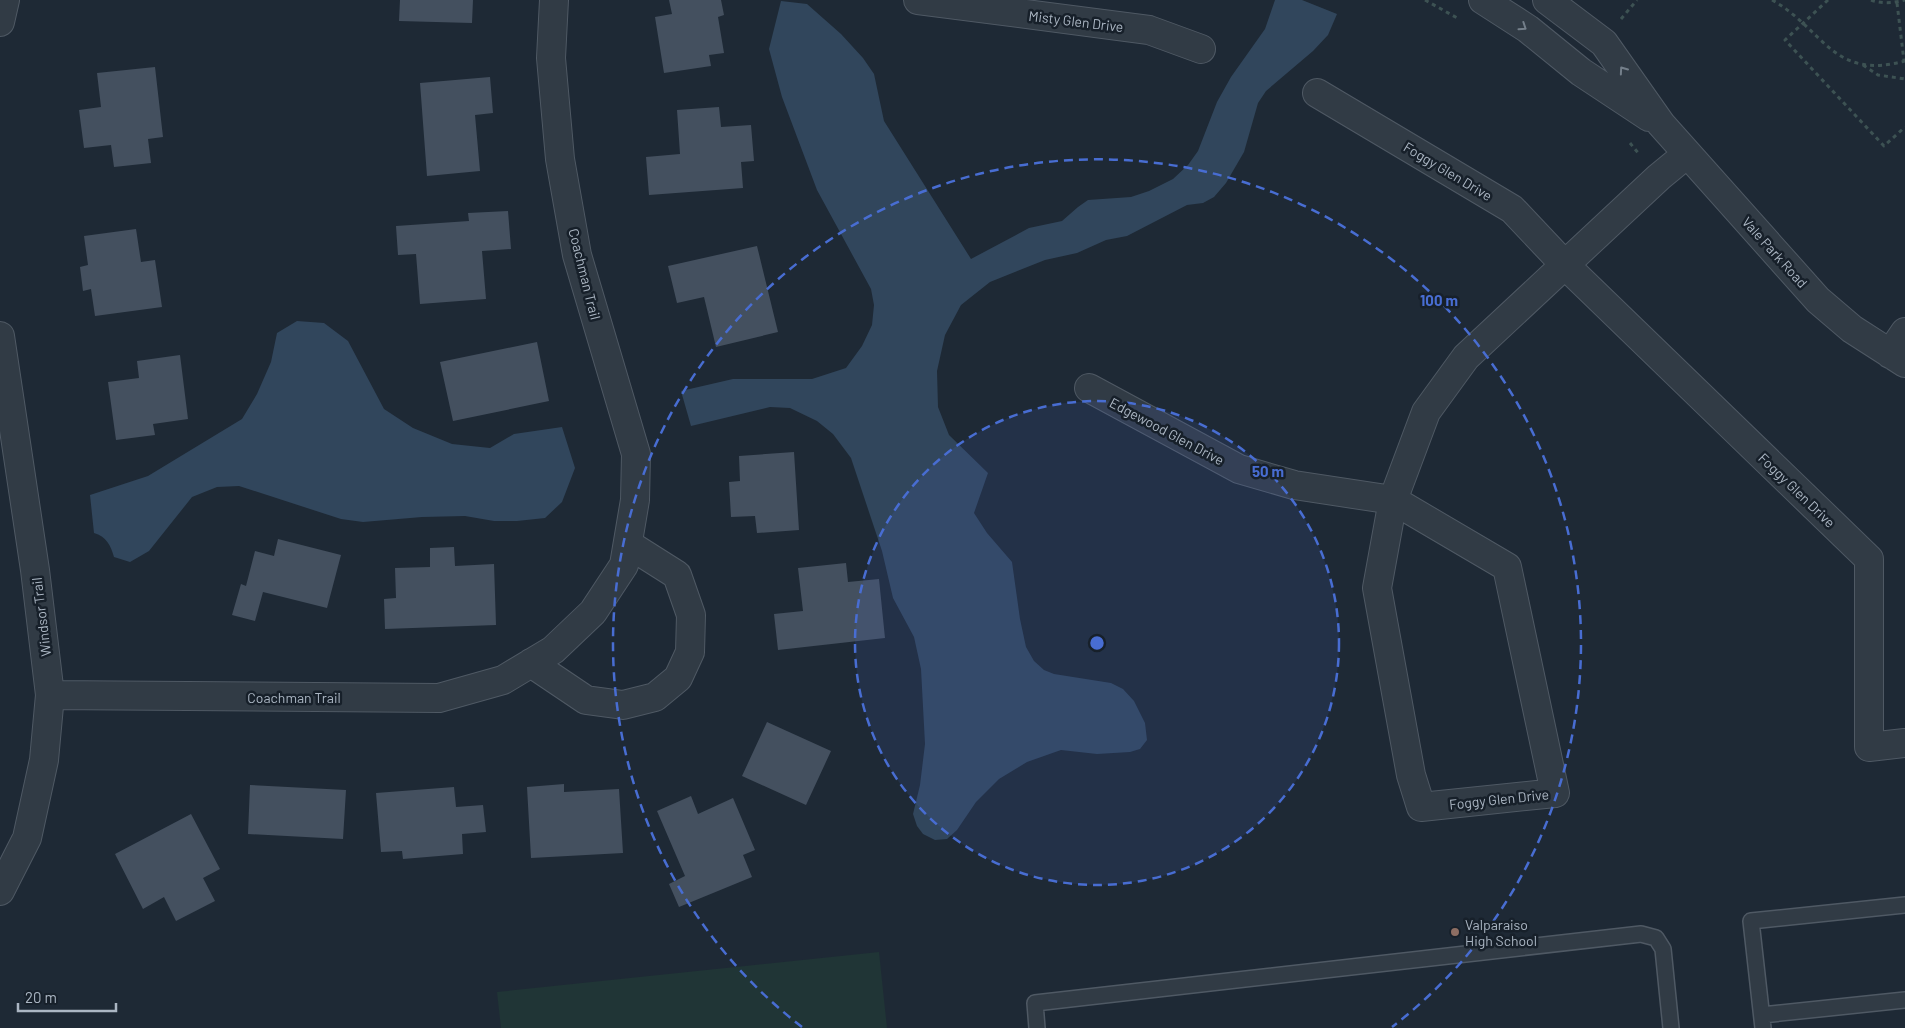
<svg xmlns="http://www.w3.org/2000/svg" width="1905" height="1028" font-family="Barlow,sans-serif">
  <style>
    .green { fill: #203536 }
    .water { fill: #31465c }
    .building { fill: #44505f }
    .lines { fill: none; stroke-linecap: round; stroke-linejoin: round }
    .lane-casing { stroke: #4f5964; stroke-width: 18 }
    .street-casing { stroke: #4f5964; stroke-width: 30 }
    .path { stroke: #3d5253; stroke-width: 3; stroke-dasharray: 4 4; stroke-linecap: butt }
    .lane { stroke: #313b45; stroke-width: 15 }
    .street { stroke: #313b45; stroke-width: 28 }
    .oneway { stroke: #747f8a }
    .ring { fill: none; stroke: #486dd2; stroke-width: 2.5; stroke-dasharray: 9 6 }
    .education-dot { fill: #8d6e63; stroke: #17202a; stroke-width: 2 }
    .labels { text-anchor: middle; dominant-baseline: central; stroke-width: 5; stroke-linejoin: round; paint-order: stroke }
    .street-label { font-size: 14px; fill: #abb6c3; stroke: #17202a }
    .poi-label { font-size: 14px; fill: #abb6c3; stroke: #17202a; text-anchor: start }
    .centre { fill: #486dd2; stroke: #17202a; stroke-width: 2.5 }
    .ring-label { font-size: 15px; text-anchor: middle; font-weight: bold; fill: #486dd2; stroke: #17202a; stroke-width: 5; stroke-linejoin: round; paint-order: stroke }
  </style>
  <rect width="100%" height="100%" fill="#1e2935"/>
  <path class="green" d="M879,952L887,1028H501L497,992Z"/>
  <path class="water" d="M1275,0H1302L1337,14L1328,35L1313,51L1266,91L1258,103L1244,152L1226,183L1214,197L1203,203L1187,205L1127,236L1106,240L1077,253L1045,260L990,282L961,305L945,335L937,371L938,407L949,435L988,473L974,513L987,533L1012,562L1020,619L1026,647L1034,661L1044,670L1054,674L1111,683L1123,689L1134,701L1145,723L1147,740L1140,749L1130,752L1097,754L1061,750L1027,762L999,779L976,802L957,830L947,839L935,840L923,834L917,826L913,814L920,785L925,744L921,669L914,637L893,598L882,551L851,458L833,434L817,421L790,408L770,407L691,426L681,391L733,379H812L846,368L862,346L872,325L874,305L871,289L817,190L782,97L769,49L781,1L807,4L841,34L863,58L874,74L884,121L971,259L1029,228L1062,221L1078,207L1088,200L1131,197L1149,191L1173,179L1188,165L1198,151L1217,102L1231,77L1265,29Z
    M297,321L324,323L348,341L384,409L413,428L452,444L490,448L514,434L562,427L575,468L562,502L545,518L517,521H494L465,516L422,517L363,522L341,519L239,486L217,487L192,497L149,551L130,562L114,557C111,546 106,536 94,533L90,495L148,476L242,419L257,394L271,362L277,333Z"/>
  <path class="building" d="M400,0H473L472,23L399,21Z
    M669,0H721L724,15L718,17L724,53L709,55L711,66L664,73L655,17L672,14Z
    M155,67L163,137L148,139L151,163L114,167L111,145L84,148L79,110L101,107L97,73Z
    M490,77L493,113L475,115L480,171L427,176L420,83Z
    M719,107L721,127L751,125L754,161L741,162L743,188L649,195L646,157L680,154L677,110Z
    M508,211L511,249L482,251L486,299L420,304L416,254L398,255L396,226L469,221L468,213Z
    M136,229L141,262L155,260L162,307L95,316L91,289L83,291L80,267L88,265L84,236Z
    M757,246L778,332L716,347L704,297L677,303L668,266Z
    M537,342L549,401L453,421L440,362Z
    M180,355L188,419L153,424L155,435L116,440L108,382L139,378L137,361Z
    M794,452L799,530L757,533L755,516L731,517L729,482L740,481L739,456Z
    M278,539L341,555L327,608L263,592L255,621L232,615L241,584L246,586L255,551L274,556Z
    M454,547L455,566L494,564L496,625L385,629L384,599L396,598L395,568L430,567V548Z
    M846,563L848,582L879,579L885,638L778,650L774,614L803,611L798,568Z
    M767,722L831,751L806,805L742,776Z
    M564,784V792L619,789L623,853L531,858L527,787Z
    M250,785L346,790L343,839L248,834Z
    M454,787L456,807L483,805L486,832L462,834L463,854L403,859L402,851L381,852L376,793Z
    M691,796L698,814L733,798L755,850L743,855L752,877L679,907L669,884L685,876L657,811Z
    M191,814L220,869L203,878L215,901L176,921L164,897L143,909L115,854Z"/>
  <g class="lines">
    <defs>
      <path id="lane" d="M1762,1015L1905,1000
        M1037,1028L1035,1003L1641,934L1656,938L1663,949L1671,1028
        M1763,1028L1751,921L1905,905"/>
      <path id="street" d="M918,0L1149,30L1201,49
        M1483,0L1528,29L1581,72L1649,117
        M1547,0L1604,43L1661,124L1818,300L1852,329L1905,363
        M0,22L5,0
        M1317,93L1512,209L1565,265L1869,559V747L1905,743
        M0,336L35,570L50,695L44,760L27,838L0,891
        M1890,354L1905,332
        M1089,388L1239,469L1294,485L1393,500L1507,567L1555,793L1421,807L1411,775L1377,588L1393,500L1426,412L1466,357L1659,177L1687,154
        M531,663L586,700L623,705L655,697L678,678L690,652L691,615L677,575L628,544
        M50,695L439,698L503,680L553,650L593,612L624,565L635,500L636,454L577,255L560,159L551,58L554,0"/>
    </defs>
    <use href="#lane" class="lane-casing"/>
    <use href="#street" class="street-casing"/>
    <path class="path" d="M1425,0L1459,19
      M1772,0C1824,29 1832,81 1905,61
      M1828,0L1785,40L1884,146L1905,127
      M1871,0C1882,4 1894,3 1905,0
      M1897,3L1904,61
      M1621,19L1637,0
      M1863,65L1878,75L1905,79
      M1630,143L1639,154"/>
    <use href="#lane" class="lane"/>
    <use href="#street" class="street"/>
  </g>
  <defs><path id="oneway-chevron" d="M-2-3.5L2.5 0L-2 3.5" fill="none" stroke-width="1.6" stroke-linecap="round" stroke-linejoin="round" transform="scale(1.25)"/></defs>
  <g class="oneway">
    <use href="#oneway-chevron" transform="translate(1523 27) rotate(34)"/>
    <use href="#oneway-chevron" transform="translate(1623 70) rotate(-125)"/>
  </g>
  <circle cx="1097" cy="643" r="242" fill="#486dd2" fill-opacity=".12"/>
  <g class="ring">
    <circle cx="1097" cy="643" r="242"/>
    <path d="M802 1027A484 484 0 1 1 1392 1027"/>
  </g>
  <circle class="education-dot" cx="1455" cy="932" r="5"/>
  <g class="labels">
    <g class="street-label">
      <text transform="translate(1076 21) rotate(7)">Misty Glen Drive</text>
      <text transform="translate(1448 171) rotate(31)">Foggy Glen Drive</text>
      <text transform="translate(1775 252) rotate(48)">Vale Park Road</text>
      <text transform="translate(585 274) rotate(76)">Coachman Trail</text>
      <text transform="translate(1167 431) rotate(28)">Edgewood Glen Drive</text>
      <text transform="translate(1797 490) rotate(44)">Foggy Glen Drive</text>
      <text transform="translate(41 617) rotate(-97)">Windsor Trail</text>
      <text x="294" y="697">Coachman Trail</text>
      <text transform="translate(1499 799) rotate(-6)">Foggy Glen Drive</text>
    </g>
    <g class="poi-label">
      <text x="1465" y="924">Valparaiso<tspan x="1465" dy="16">High School</tspan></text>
    </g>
  </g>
  <circle cx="1097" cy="643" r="8" class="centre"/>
  <g class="ring-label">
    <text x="1439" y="306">100 m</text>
    <text x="1268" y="477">50 m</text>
  </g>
  <path d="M18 1003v8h98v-8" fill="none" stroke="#abb6c3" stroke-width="2.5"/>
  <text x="25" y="1003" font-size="15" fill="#abb6c3" stroke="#17202a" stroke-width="4" paint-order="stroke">20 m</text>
</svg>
